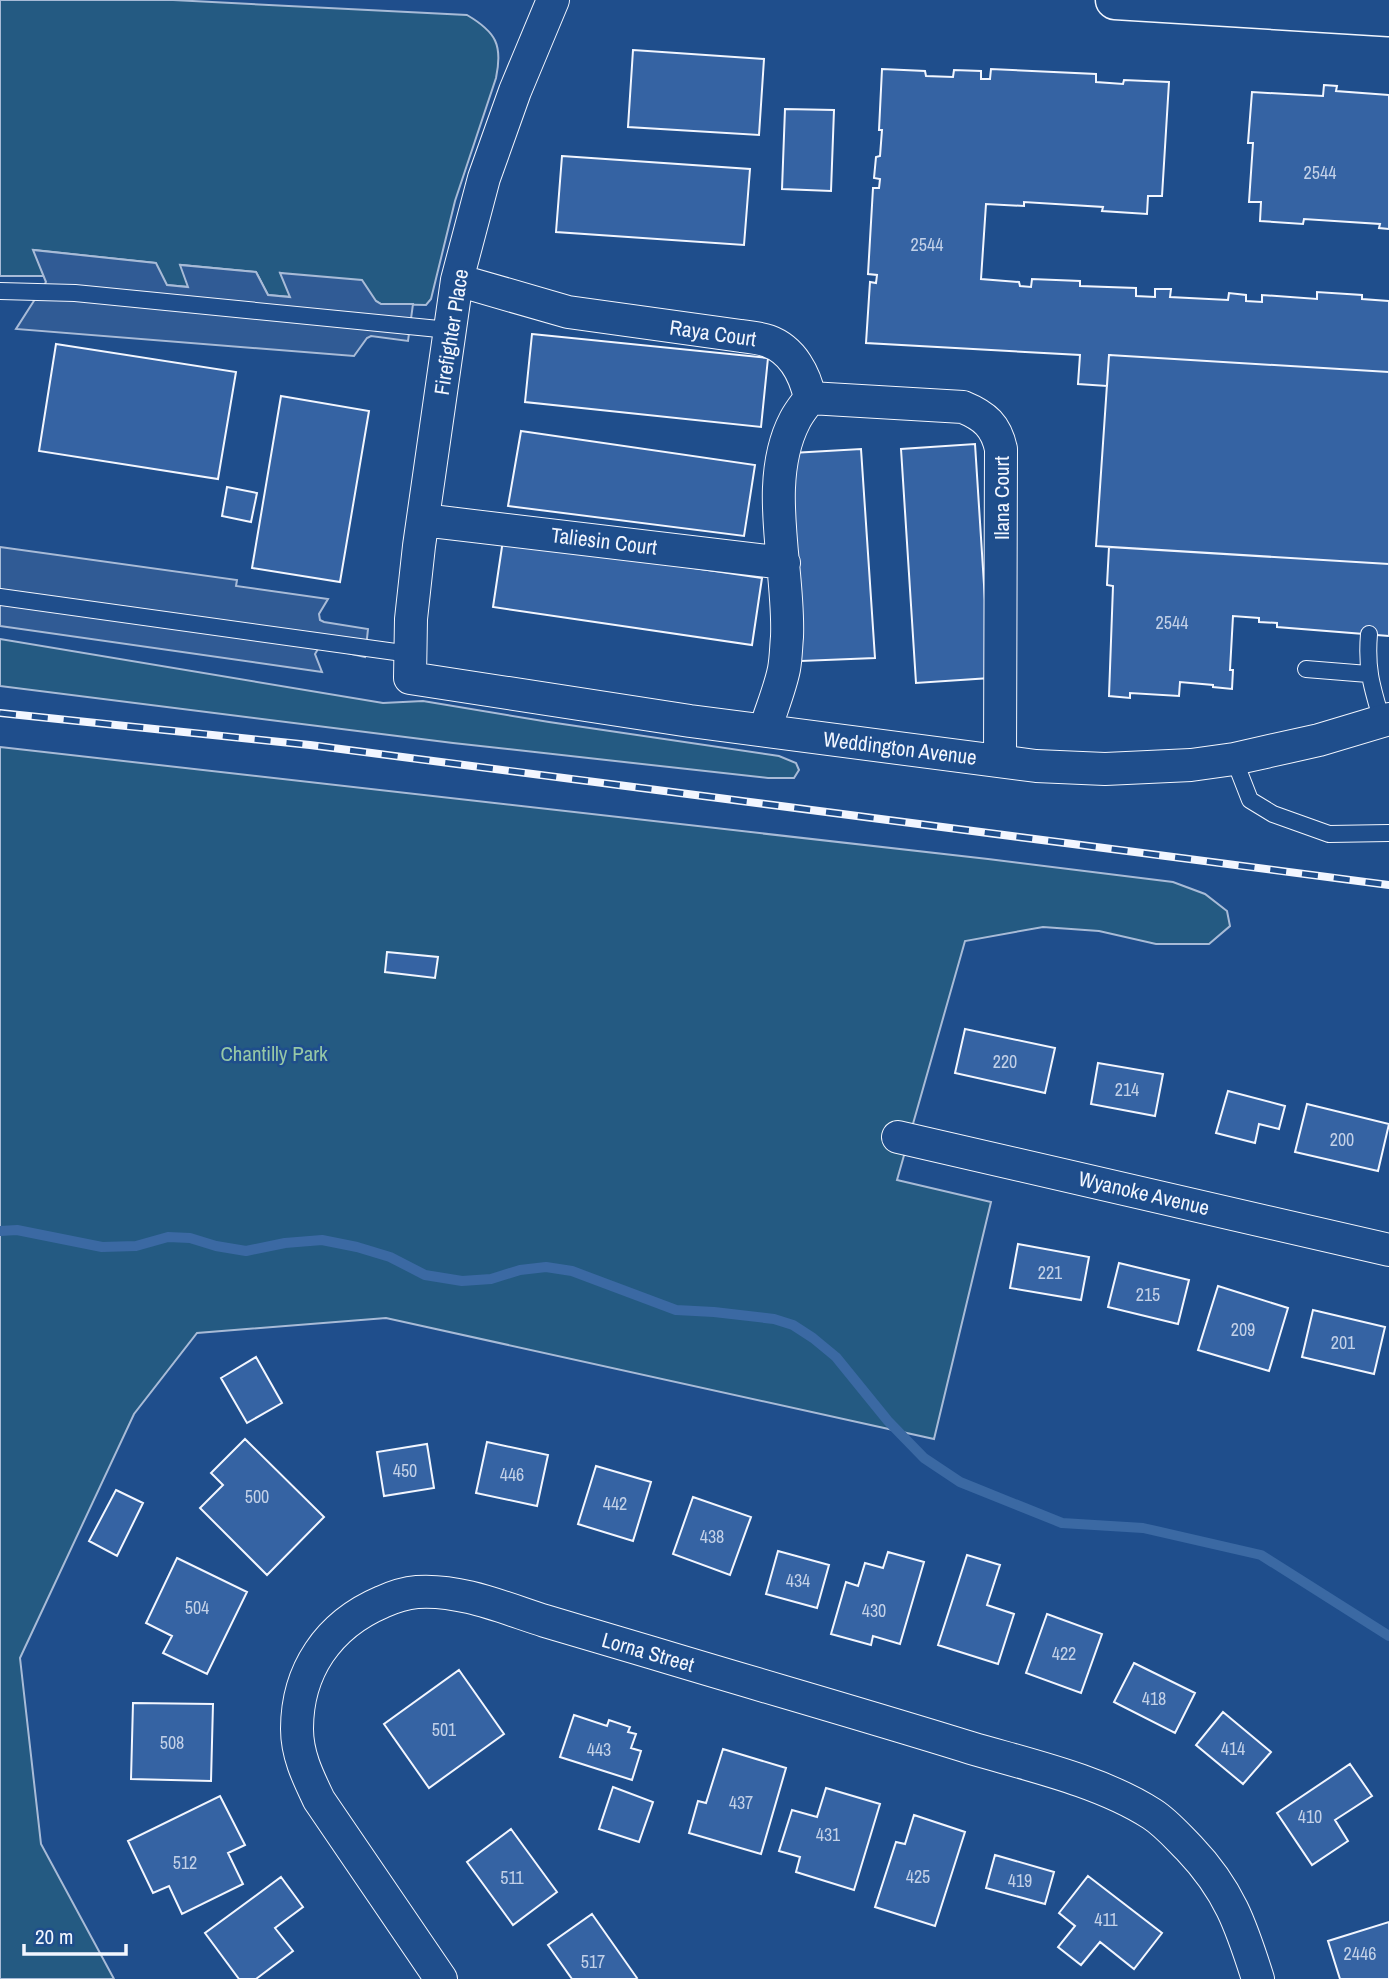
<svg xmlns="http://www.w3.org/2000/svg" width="1389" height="1979" font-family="'Archivo Narrow',sans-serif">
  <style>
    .green { fill: #245a82; stroke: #a8bbd7; stroke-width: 2 }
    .parking { fill: #305b95; stroke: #a8bbd7; stroke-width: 2 }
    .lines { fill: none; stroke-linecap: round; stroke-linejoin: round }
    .stream { stroke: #3b69a3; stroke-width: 10 }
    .building { fill: #3563a3; stroke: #f2f6ff; stroke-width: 2 }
    .lane-casing { stroke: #f2f6ff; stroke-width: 18 }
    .street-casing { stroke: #f2f6ff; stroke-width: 34 }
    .secondary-casing { stroke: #f2f6ff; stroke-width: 41 }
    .lane { stroke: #1f4e8c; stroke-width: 16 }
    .street { stroke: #1f4e8c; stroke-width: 32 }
    .secondary { stroke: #1f4e8c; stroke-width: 38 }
    .rail-casing { stroke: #f2f6ff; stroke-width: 8 }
    .rail { stroke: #1f4e8c; stroke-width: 5; stroke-dasharray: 16; stroke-linecap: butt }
    .labels { text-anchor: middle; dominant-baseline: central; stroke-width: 5; stroke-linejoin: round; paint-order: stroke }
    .number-label { font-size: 18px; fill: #c3d1e8 }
    .street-label { font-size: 21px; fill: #f2f6ff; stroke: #1f4e8c }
    .park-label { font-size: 21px; fill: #97c8a6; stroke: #1f4e8c }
  </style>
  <rect width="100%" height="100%" fill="#1f4e8c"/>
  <path class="green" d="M0,0H173L467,15C496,32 503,45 496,78L455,201L431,299L426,305L381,304L376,301L281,273L291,297L268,295L256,272L181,265L189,287L166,285L155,263L34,250L44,276H0Z
    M0,639L383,703L423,701L549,722L779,756L796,763L799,770L794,778H768L453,743L0,686Z
    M0,747L988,859L1173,882L1205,894L1227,911L1230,926L1209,944H1156L1099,931L1043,927L965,941L897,1180L991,1202L934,1439L386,1318L197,1333L134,1414L20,1658L41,1844L114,1979H0Z"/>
  <path class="parking" d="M33,250L156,263L167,285L188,287L180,265L256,272L268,295L290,297L280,273L362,280L376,301L381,304H413L408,341L371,336L367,338L354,356L16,329L46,282Z
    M0,547L237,580L236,586L328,599L319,614L320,620L324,622L368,629L365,657L325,648L318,649L315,654L322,672L0,626Z"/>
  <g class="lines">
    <path class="stream" d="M0,1231L17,1230L102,1247L136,1246L168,1237L190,1238L216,1246L246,1251L285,1243L322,1240L357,1247L390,1257L425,1275L462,1281L491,1279L520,1270L546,1267L572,1271L676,1310L714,1312L774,1319L793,1325L813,1338L836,1357L888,1421L924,1458L960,1482L1062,1523L1143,1528L1261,1555L1389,1636"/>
  </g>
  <path class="building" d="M633,50L764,59L759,135L628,127Z
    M882,69L925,71L926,76L953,77L954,70L981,71V79H990L991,69L1096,74V82L1123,84L1124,80L1169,82L1162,196H1148L1147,214L1102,211L1103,207L1024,202V206L986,204L981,279L1019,282L1020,286L1031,287L1032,279L1080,281V286L1136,288V296L1155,297V289H1171L1170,297L1228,300L1229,293L1246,295V301L1262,302V295L1317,299V292L1362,295V299L1389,301V372L1109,355L1107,386L1078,384L1080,355L866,343L870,282L876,283L877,275L868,274L873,188H879L880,179L874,178L876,157L880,156L882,130H879Z
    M1324,85L1337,86L1336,91L1389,95V229L1379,228L1380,224L1304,219L1303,224L1260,221L1261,202H1249L1253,143H1248L1252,92L1323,96Z
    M785,109L834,110L831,191L782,189Z
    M562,156L750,169L744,245L556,232Z
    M532,334L768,358L761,427L525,402Z
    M56,344L236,372L218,479L39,451Z
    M1109,355L1389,372V564L1096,546Z
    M281,396L369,411L340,582L252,568Z
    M521,431L755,465L744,536L508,506Z
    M975,444L990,678L916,683L901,449Z
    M861,449L875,658L801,661L792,453Z
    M227,487L257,493L251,522L222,516Z
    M503,540L762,578L752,645L493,607Z
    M1109,547L1389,564V636L1277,627V623L1259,622V618L1233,616L1230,670H1233L1232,689L1213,687V685L1180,682L1179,696L1130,693V698L1109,696L1113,586L1107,585Z
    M387,952L438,957L435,978L385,972Z
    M965,1029L1055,1048L1045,1093L955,1073Z
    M1098,1063L1163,1074L1155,1116L1091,1104Z
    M1228,1091L1285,1106L1279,1129L1259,1124L1255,1143L1216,1133Z
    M1307,1104L1389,1124L1378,1171L1295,1152Z
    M1018,1244L1089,1257L1081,1300L1010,1288Z
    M1119,1263L1189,1280L1178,1324L1108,1307Z
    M1218,1286L1288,1308L1269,1371L1198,1350Z
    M1313,1310L1385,1327L1374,1374L1302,1357Z
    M256,1357L282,1403L247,1423L221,1378Z
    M245,1439L324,1517L267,1575L200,1508L223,1485L211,1473Z
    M487,1442L548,1455L537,1506L476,1493Z
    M427,1444L434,1488L384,1496L377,1452Z
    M596,1466L651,1482L633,1541L578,1524Z
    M116,1490L143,1503L117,1556L89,1541Z
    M693,1497L751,1517L730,1575L673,1554Z
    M778,1551L829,1565L817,1608L766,1594Z
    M888,1552L924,1562L900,1644L873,1636L871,1645L831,1634L846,1582L858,1586L865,1563L883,1568Z
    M967,1555L1000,1565L987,1605L1014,1614L998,1664L938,1645Z
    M177,1558L247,1592L207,1674L163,1653L172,1636L146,1623Z
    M1047,1614L1102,1634L1081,1693L1026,1673Z
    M1134,1663L1195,1693L1175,1733L1114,1702Z
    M459,1670L504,1734L429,1788L384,1724Z
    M133,1703L213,1704L211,1781L131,1779Z
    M1223,1712L1271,1752L1243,1784L1196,1745Z
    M574,1715L607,1726L609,1720L630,1727L628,1732L636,1734L631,1748L641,1751L632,1780L560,1757Z
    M723,1749L786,1768L761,1854L689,1833L698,1801L706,1803Z
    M1350,1764L1372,1796L1335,1820L1348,1841L1312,1865L1277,1813Z
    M613,1787L653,1802L639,1842L599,1829Z
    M826,1788L880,1804L854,1890L796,1872L800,1857L779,1851L792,1810L817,1817Z
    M220,1796L245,1845L228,1853L243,1884L182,1914L169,1886L153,1893L128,1841Z
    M914,1815L965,1832L935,1926L875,1907L896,1842L905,1844Z
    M511,1829L557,1892L513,1925L467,1862Z
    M995,1855L1054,1872L1045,1904L986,1888Z
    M1088,1876L1162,1933L1134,1969L1100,1942L1081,1965L1058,1947L1075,1926L1059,1913Z
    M281,1877L303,1907L275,1928L293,1951L256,1979H239L205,1933Z
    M592,1914L637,1978L635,1979H572L548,1945Z
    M1389,1922V1979H1340L1328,1941Z"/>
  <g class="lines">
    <defs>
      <path id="lane" d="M0,291L75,293L449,330
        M0,597L410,654
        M1369,634C1366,670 1372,687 1382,721
        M1306,669L1368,674
        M1234,759L1250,800L1273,814L1329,834L1389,833"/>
      <path id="street" d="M553,0L515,91L484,178L457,280L419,546L411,619L410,678L690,721L1036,766L1105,769L1191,765L1234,759L1319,740L1389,719
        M457,280L568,312L741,336C750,337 760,338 768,341C793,350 805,375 810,398C805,405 799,412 795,420C762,483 790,568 787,637C786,647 786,658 784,669C780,689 771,710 765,730
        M810,398L963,407C985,416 996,426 1001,449L1000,761
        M423,520L784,563
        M898,1137L1389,1250
        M441,1979L319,1800C308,1777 297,1755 297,1729C297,1671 328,1625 382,1602C393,1597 405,1593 417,1592C461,1589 504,1608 545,1621C581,1632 617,1642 653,1653C759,1685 865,1715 971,1748C1029,1765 1101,1781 1152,1814C1166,1823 1177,1836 1189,1848C1229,1890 1241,1925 1258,1979"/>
      <path id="secondary" d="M1115,0L1389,17"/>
    </defs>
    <use href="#lane" class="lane-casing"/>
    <use href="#street" class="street-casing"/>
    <use href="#secondary" class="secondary-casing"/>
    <use href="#lane" class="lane"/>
    <use href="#street" class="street"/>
    <use href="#secondary" class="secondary"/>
    <defs>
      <path id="rail" d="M0,713L310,745L1389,885"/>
    </defs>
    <use href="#rail" class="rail-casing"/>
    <use href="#rail" class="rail"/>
  </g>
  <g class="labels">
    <g class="number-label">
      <text x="1320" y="172">2544</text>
      <text x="927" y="244">2544</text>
      <text x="1172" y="622">2544</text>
      <text x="1005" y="1061">220</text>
      <text x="1127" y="1089">214</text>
      <text x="1342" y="1139">200</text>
      <text x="1050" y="1272">221</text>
      <text x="1148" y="1294">215</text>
      <text x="1243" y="1329">209</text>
      <text x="1343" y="1342">201</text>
      <text x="405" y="1470">450</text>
      <text x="512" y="1474">446</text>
      <text x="257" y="1496">500</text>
      <text x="615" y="1503">442</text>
      <text x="712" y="1536">438</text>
      <text x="798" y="1580">434</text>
      <text x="197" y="1607">504</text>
      <text x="874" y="1610">430</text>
      <text x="1064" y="1653">422</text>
      <text x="1154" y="1698">418</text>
      <text x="444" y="1729">501</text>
      <text x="172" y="1742">508</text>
      <text x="1233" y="1748">414</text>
      <text x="599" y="1749">443</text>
      <text x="741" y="1802">437</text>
      <text x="1310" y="1816">410</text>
      <text x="828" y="1834">431</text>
      <text x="185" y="1862">512</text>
      <text x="918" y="1876">425</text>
      <text x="512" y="1877">511</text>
      <text x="1020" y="1880">419</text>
      <text x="1106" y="1919">411</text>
      <text x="1360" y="1953">2446</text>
      <text x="593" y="1961">517</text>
    </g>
    <g class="street-label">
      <text transform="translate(451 332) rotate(-81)">Firefighter Place</text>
      <text transform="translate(713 333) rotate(8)">Raya Court</text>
      <text transform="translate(1001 498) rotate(-90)">Ilana Court</text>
      <text transform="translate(604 541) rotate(7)">Taliesin Court</text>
      <text transform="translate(900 748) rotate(7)">Weddington Avenue</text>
      <text transform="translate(1144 1193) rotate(13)">Wyanoke Avenue</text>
      <text transform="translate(648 1652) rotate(16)">Lorna Street</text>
    </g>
    <g class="park-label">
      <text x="274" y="1053">Chantilly Park</text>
    </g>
  </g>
  <path d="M24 1944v10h102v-10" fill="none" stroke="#f2f6ff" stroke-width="3.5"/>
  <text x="35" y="1944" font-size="21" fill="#f2f6ff" stroke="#1f4e8c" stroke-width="5" paint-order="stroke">20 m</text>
</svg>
